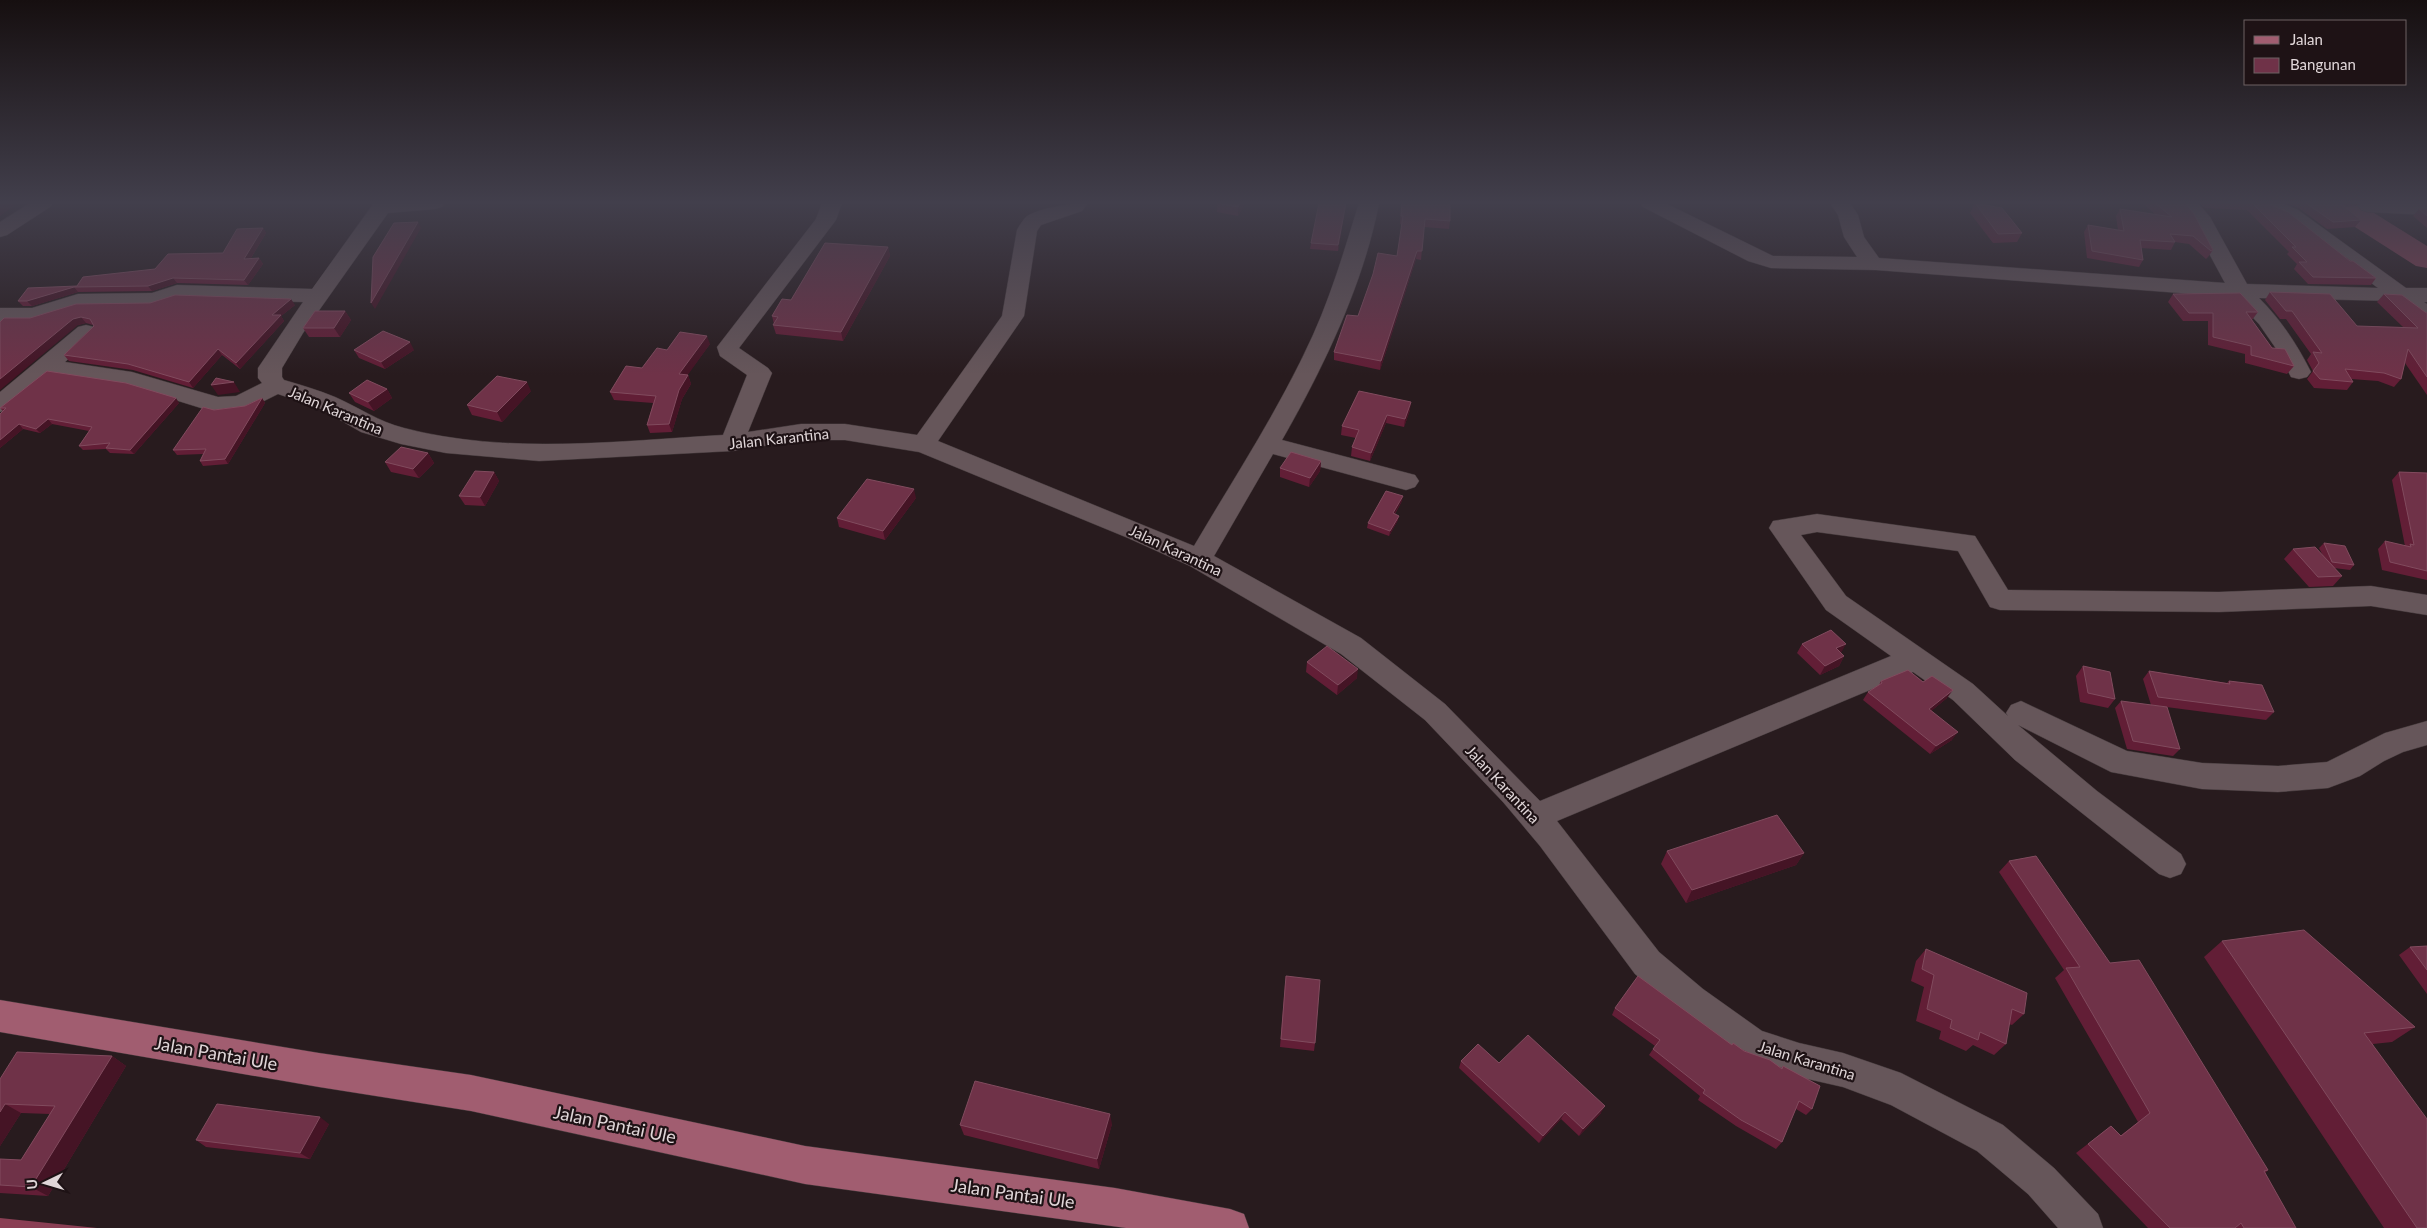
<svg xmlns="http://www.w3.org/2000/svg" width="2427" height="1228" font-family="Lato,sans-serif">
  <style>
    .water { fill: #8a3f54 }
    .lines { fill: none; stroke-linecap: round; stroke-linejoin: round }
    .river { fill: #8a3f54; fill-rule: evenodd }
    .minor-casing { stroke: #42383a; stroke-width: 1 }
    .major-casing { stroke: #42383a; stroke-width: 1 }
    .minor { fill: #66565a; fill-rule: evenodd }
    .major { fill: #a15d70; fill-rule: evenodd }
    .wall { fill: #621e36 }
    .shaded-wall { fill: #451425 }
    .building { fill: #6f3248; stroke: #814b5e }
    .labels { text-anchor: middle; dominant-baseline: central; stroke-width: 4.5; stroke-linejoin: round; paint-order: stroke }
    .street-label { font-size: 15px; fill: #e0d6d8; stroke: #1e1215 }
    .near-street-label { font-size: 18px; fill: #e0d6d8; stroke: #1e1215 }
  </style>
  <rect width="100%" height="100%" fill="#281b1e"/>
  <path class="water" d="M0,1218L97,1228H0Z"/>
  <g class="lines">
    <path class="river" d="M2318,203H2355L2366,208L2427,246V268L2416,266L2344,220L2323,209Z"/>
    <defs>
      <path id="minor" d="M30,203H53L50,207L7,235L0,237V222Z
        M374,203H445L442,207L435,209L388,213L303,333L282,368V377L284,380C301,385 318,390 335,397C358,407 379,422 404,428C507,455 618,441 723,435L747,375L720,356L717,347L816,219L822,203H842L836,220L739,348L768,368L772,373L748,432L801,424H845L917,435L1002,316L1017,230C1019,226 1023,220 1026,217C1038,208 1073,203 1088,203L1082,211L1041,225L1037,231L1024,316L938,441L1194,546C1235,476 1279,410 1313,335C1332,293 1345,248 1359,203H1379C1364,283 1323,369 1282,440L1415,475L1419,481L1415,487L1406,490L1273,454L1214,556L1361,638L1445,704L1540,801L1891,656L1826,610L1769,528L1773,521L1817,514L1975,536L2008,590L2219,592L2371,586L2427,595V615L2371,606L2219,612L2000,610L1990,607L1958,551L1817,532L1801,535L1846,596L1973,684L2008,716L2006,713L2011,705L2021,701L2127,751L2202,763L2278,766L2327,762L2385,733L2427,721V745L2403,752L2384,761L2360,776L2328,788L2278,792L2202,789L2111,772L2018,725L2097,791L2181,854L2186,864L2181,874L2170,878L2159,874L2015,760L1953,700L1913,672L1557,821L1659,952L1703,989L1762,1031L1799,1043L1843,1053L1901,1073L2003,1125L2054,1168L2098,1214L2103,1228H2058L2028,1194L1977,1151L1891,1105L1843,1087L1799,1077L1740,1056L1679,1011L1635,974L1540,846L1503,802L1425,720L1341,654L1190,566L1128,538L919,452L845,440H801L732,451L539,461L446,453L401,444L361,432L319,408L278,394L248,409L217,413L130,386L50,374L8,409L0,412V392L78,327L86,325L94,327L97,332L65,362L132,372L218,397L236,396L262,383L258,378V368L303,302L179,299L154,307L80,308L34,322H0V308H32L78,294L152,293L177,285L312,289Z
        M1640,203H1665L1773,256L1857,257L1844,237L1838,215L1830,203H1850L1858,215L1864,237L1879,258L2225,283L2191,220L2177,203H2198L2210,217L2247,284L2378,288L2284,218L2259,207L2256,203H2282L2298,210L2406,288H2427V302H2424L2427,304V321L2419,319L2396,301L2259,298C2281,320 2297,344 2311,372L2307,377L2299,379L2291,377L2277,350L2259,324L2233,297L1876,270L1771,268L1748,261L1643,207Z
        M2360,203H2427V215L2368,212L2361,210L2358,206Z"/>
      <path id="major" d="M0,1000L319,1053L471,1075L805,1146L1115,1188L1230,1209L1244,1214L1249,1228H1126L805,1184L471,1111L319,1087L0,1032Z"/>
    </defs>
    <use href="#minor" class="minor-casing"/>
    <use href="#major" class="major-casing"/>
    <use href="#minor" class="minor"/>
    <use href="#major" class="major"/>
  </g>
  <path class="wall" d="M1217,203H1245L1238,216L1217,212Z
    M1346,203L1338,251L1310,249L1311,243Z
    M1401,203L1450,221L1449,229L1424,227L1421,260L1416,259L1380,370L1334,360V352L1358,316L1373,274L1397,256L1402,225L1400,224Z
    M1975,203L2022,233L2017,242L1993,243L1970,213Z
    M2142,203H2185L2213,250L2208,257L2206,259L2189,244L2175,242L2171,250L2141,248L2143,260L2139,267L2087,258L2084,232L2088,225L2118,230L2116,216L2120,209L2156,215Z
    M2199,203H2266L2376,278L2371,285L2308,284L2294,269L2297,264L2287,254L2289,252L2247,210L2205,208Z
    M2286,203H2359L2356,206L2345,207L2361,220L2355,227L2327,229L2299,208Z
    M2419,209H2427V228L2413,216Z
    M263,228L266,233L251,258H259L263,264L248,285L177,283L152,291L78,292L32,306H23L18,301L77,286L155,269L223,253Z
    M888,247L890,256L843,341L776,334L773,325L774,324L772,316Z
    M2270,292L2357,326L2403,327L2377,302L2384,294L2427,313V395L2405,363L2401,379L2394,387L2378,381L2351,379L2353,382L2347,390L2314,388L2307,379L2313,371L2307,360L2311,354L2286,319H2280L2265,300Z
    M2173,294L2258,312L2252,320L2272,348L2294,366L2287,374L2245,363V354L2208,345V321H2183L2168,302Z
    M295,305L281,316L284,321L240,369L222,355L193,388L133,370L69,361L64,355L94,326L93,325L86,323L78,325L30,318Z
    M345,311L351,320L340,337H309L303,328Z
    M710,344L687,375H688L691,384L682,399L672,432L650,433L647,425L653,403L614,400L610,392L667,350Z
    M354,350H414L385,369L359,358Z
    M387,389L392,398L374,411L355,402L349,393Z
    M531,391L502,422L472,415L467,405Z
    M1359,391L1410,410L1404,427L1386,423L1370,461L1351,456L1352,447L1356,438L1341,435L1342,426Z
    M262,398L265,403L228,464L203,466L200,461L203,454L177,455L173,450L214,410L245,406Z
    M179,403L134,454L110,453L106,449L83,450L79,446L89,431L52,424L40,433L23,429L0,448V414L3,411L0,408Z
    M428,453L434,463L419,478L391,472L385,462Z
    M1321,461L1320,471L1309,487L1280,477V468Z
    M494,472L499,481L485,506L465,505L459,496Z
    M2399,472L2427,473V580L2382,570L2378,549L2385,541L2405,546L2392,480Z
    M916,498L885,540L839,527L837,518Z
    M1402,501L1395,514L1398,520L1389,536L1367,528L1368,523Z
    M2324,543L2354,565L2350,570L2334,568L2342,576L2333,586L2309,587L2284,559L2293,549L2323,556L2319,548Z
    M1802,644L1841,653L1844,656L1839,666L1820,675L1797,653Z
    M1307,662L1357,678L1337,695L1306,672Z
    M2083,666L2115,699L2108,708L2080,702L2076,676Z
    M2149,671L2227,683L2229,681L2274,712L2266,720L2151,705L2143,679Z
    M1881,681L1923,682L1947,698L1931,711L1952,740L1930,754L1863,700L1868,692L1879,685Z
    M2121,701L2180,749L2173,756L2127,749L2115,708Z
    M1667,851L1804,853L1796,865L1686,903L1661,864Z
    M2009,861L2110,963L2268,1170L2265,1173L2296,1228H2148L2076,1153L2111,1126L2120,1136L2138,1122L2055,978L2064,970L1999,872Z
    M2222,941L2415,1027L2392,1042L2373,1044L2427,1228H2384L2204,957Z
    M2427,946V994L2399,955L2410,947Z
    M1926,949L2024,1014L2012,1025L2009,1024L2006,1044L1994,1055L1973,1045L1966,1051L1939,1039L1941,1031L1916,1021L1924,987L1911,981L1916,961Z
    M1285,984L1315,1043L1314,1051L1280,1047Z
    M1615,1008L1732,1045L1782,1068L1783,1066L1812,1109L1806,1115L1796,1109L1782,1142L1776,1149L1736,1126L1698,1100L1700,1096L1649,1055L1655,1046L1612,1015Z
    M112,1056L126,1066L48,1196L0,1193V1159L21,1160L50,1114L21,1113L0,1146V1079Z
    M1461,1061L1499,1063L1601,1113L1579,1136L1561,1119L1539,1143L1459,1068Z
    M329,1124L310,1159L206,1147L196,1140Z
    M1112,1124L1099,1169L964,1135L960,1125Z"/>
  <path class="shaded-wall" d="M0,203H18L0,216Z
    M1240,203H1245L1238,216V207Z
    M1346,203L1338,251V245Z
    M418,222L421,228L375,309L371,303Z
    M263,228L266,233L247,264L244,259Z
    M888,247L890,256L843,341L841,332Z
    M1417,251L1416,259L1380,370L1381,361Z
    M259,258L263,264L248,285L244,280Z
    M173,278L177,283L152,291L148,286Z
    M74,287L78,292L32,306L27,301Z
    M291,299L295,305L281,316L284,321L240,369L236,363L272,315Z
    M345,311L351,320L340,337L334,328Z
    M81,317L86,323L78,325L0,390V379L73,319Z
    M707,336L710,344L682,383L679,374Z
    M410,342L414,350L385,369L381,362Z
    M218,349L222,355L193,388L189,382Z
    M688,375L691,384L682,399L672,432L669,424L679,390Z
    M234,382L240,392L218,395L211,385Z
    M527,382L531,391L502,422L497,412Z
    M387,389L392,398L374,411L368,402Z
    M176,398L179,403L134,454L130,450Z
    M262,398L265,403L228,464L225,459Z
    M1411,402L1410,410L1404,427L1405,419Z
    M1387,415L1386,423L1370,461L1371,453Z
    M48,419L52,424L40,433L36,429Z
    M19,424L23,429L0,448V440Z
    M428,453L434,463L419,478L413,469Z
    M1321,461L1320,471L1309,487L1310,478Z
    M494,472L499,481L485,506L480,497Z
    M914,489L916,498L885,540L883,531Z
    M1403,496L1402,501L1392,518L1393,513Z
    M1399,516L1398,520L1389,536L1390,531Z
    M1846,644L1841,653L1836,648Z
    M1844,656L1839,666L1820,675L1825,666Z
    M1358,669L1357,678L1337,695L1338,685Z
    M1953,690L1947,698L1924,717L1929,709Z
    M1958,732L1952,740L1930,754L1936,746Z
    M1804,853L1796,865L1686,903L1692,890Z
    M112,1056L126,1066L48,1196L31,1187Z
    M5,1104L21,1113L0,1146V1112Z
    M1605,1106L1601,1113L1579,1136L1583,1129Z
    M1565,1112L1561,1119L1539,1143L1543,1136Z
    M1110,1114L1112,1124L1099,1169L1097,1159Z
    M320,1117L329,1124L310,1159L300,1153Z"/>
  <path class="building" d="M1217,203H1240L1238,207Z
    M1319,203H1346L1338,245L1311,243Z
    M1402,203H1450V221L1425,219L1422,251H1417L1381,361L1334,352L1347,315L1358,316L1373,274L1378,253L1397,256L1403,216H1401Z
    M1975,203L2002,208L2022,233L1998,234Z
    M2155,203H2185L2194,214L2213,250L2211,251L2193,236L2170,234L2175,242L2140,240L2143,260L2092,251L2088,225L2124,231L2120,209L2172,217Z
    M2249,203H2266L2288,212L2350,261H2353L2376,278L2313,277L2299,262H2307L2292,247H2296L2252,203Z
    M2306,203H2340L2361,220L2333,222Z
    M2419,209H2427V216Z
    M418,222L371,303L373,257L394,223Z
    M263,228L244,259L259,258L244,280L173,278L148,286L74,287L27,301H18L28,288L77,286L83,277L155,269L168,254L223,253L237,229Z
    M825,243L888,247L841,332L773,325L778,317L772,316L782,299L791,300Z
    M2270,292L2330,294L2357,326L2418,328L2384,294L2402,295L2425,312L2427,313V377L2408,349L2401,379L2384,373L2345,369L2353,382L2320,379L2313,371L2319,363L2313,352L2322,353L2292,311H2286Z
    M2240,293L2258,312H2246L2272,348L2285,349L2294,366L2251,355V346L2213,337V313H2189L2173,294Z
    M175,295L291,299L272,315H281L236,363L218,349L189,382L128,364L64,355L94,326L90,319L81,317L73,319L0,379V322L4,318H30L76,304L150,303Z
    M315,311H345L334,328H303Z
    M383,331L410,342L381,362L354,350Z
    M680,332L707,336L679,374L688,375L679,390L669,424L647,425L656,396L610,392L626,366L642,368L657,348L667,350Z
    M47,371L126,383L176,398L130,450L106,448L110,443L79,446L92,427L48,419L36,429L19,424L0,440V414L6,408H0Z
    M497,376L527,382L497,412L467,405Z
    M216,378L234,382L211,385Z
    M367,380L387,389L368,402L349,393Z
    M1359,391L1411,402L1405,419L1387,415L1371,453L1352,447L1359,430L1342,426Z
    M262,398L225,459L200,461L206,449L173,450L203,407L214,410L245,406Z
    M401,447L428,453L413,469L385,462Z
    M1291,452L1321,461L1310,478L1280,468Z
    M475,471L494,472L480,497L459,496Z
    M2399,472L2427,473V571L2390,562L2385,541L2411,547L2410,544L2414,545Z
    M867,479L914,489L883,531L837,518Z
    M1386,491L1403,496L1393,513L1399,516L1390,531L1368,523Z
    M2324,543L2345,546L2354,565L2332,562Z
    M2315,547L2342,576L2318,577L2293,549Z
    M1831,630L1846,644L1836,648L1844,656L1825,666L1802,644Z
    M1327,646L1358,669L1338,685L1307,662Z
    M2083,666L2110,672L2115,699L2088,693Z
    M1908,670L1923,682L1932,676L1953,690L1929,709L1958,732L1936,746L1868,692L1882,683L1881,681Z
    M2149,671L2230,684L2229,681L2262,685L2274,712L2158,697Z
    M2121,701L2167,707L2180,749L2133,741Z
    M1777,815L1804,853L1692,890L1667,851Z
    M2036,856L2110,963L2139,960L2268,1170L2264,1171L2296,1228H2244L2241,1223L2235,1228H2170L2088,1144L2111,1126L2121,1136L2150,1113L2066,968L2080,967L2009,861Z
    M2304,930L2415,1027L2364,1033L2427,1119V1228H2417L2222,941Z
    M2427,946V970L2410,947Z
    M1926,949L2027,993L2024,1014L2012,1009L2006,1044L1980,1032L1978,1040L1950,1028L1952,1020L1927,1009L1934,975L1922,969Z
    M1286,976L1320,980L1315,1043L1281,1039Z
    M1638,976L1732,1045L1733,1043L1744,1051L1770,1060L1782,1069L1783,1066L1820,1086L1812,1109L1799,1101L1782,1142L1741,1120L1703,1093L1705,1090L1653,1049L1660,1040L1615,1008Z
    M1528,1035L1605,1106L1583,1129L1565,1112L1543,1136L1461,1061L1478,1044L1499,1063Z
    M17,1052L112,1056L31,1187L0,1185V1159L21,1160L55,1106L5,1104L0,1112V1079Z
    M975,1081L1110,1114L1097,1159L960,1125Z
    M217,1104L320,1117L300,1153L196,1140Z"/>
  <linearGradient id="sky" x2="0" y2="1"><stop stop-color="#160f10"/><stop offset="0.54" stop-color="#423f4c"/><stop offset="1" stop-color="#423f4c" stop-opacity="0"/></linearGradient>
  <rect width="2427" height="375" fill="url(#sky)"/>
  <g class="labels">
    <g class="street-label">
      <text transform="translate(336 410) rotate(23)">Jalan Karantina</text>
      <text transform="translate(779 438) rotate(-6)">Jalan Karantina</text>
      <text transform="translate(1176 550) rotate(25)">Jalan Karantina</text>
      <text transform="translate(1503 784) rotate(47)">Jalan Karantina</text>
      <text transform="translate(1807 1060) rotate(17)">Jalan Karantina</text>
    </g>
    <g class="near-street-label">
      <text transform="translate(216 1053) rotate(10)">Jalan Pantai Ule</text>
      <text transform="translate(615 1124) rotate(12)">Jalan Pantai Ule</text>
      <text transform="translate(1013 1193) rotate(8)">Jalan Pantai Ule</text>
    </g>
  </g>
  <rect x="2244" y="20" width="162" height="65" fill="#1e1215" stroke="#6c6063"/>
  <rect x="2254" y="36" width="25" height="8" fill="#a15d70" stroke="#6c6063"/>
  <text x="2290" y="45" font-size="15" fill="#e0d6d8">Jalan</text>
  <rect x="2254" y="58" width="25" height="15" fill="#6f3248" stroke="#6c6063"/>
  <text x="2290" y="70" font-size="15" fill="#e0d6d8">Bangunan</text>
  <g transform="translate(45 1183) rotate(265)" stroke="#1e1215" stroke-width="4" paint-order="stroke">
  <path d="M0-4L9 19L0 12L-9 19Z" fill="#e0d6d8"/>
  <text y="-8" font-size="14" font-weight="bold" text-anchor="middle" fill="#e0d6d8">U</text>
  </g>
</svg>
